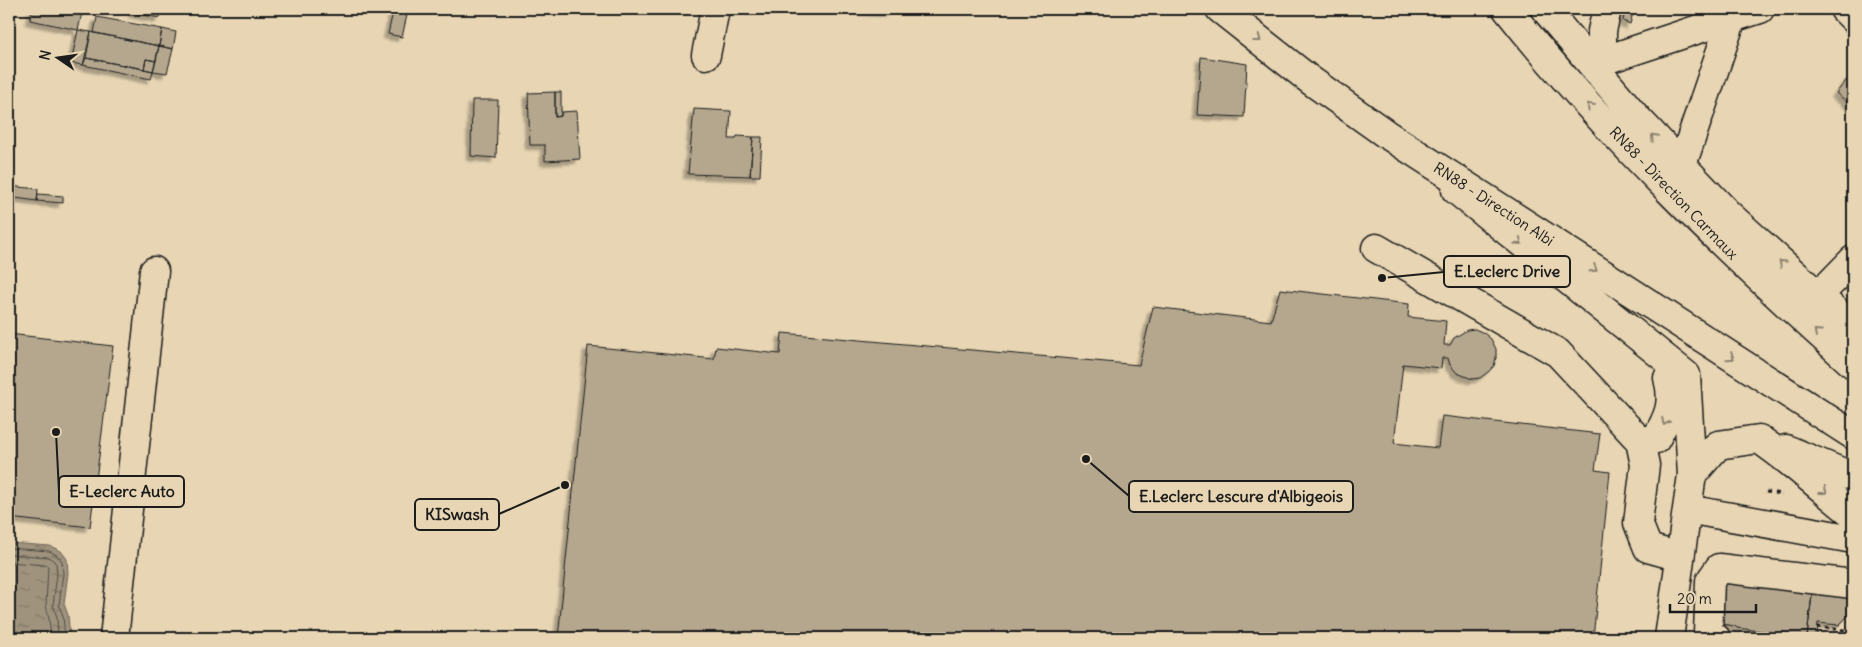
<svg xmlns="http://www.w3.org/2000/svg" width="1862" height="647" font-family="Delius,sans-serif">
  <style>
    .water { fill: url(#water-ripples); stroke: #6b6357 }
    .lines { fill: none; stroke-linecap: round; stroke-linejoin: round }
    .shore { stroke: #504c43; stroke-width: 1 }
    .building { fill: #b4a78e; stroke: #1c1c1c; filter: url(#shadow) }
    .minor-casing { stroke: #1c1c1c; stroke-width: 31 }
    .major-casing { stroke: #1c1c1c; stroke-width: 31 }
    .path { stroke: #1c1c1c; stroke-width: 3; stroke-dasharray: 4 4; stroke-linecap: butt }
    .minor { stroke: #e7d5b3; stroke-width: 28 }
    .major { stroke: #e7d5b3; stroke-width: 28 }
    .oneway { stroke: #8c826f }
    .labels { text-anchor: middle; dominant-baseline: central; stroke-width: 5; stroke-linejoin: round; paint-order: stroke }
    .street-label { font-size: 15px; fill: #1c1c1c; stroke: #e7d5b3 }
    .leader { fill: none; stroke: #1c1c1c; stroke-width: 2 }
    .callout-dot { fill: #1c1c1c; stroke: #e7d5b3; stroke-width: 2 }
    .callout { fill: #e7d5b3; stroke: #1c1c1c; stroke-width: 2 }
    .callout-label { font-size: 16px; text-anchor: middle; font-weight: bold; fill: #1c1c1c }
  </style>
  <defs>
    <pattern id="water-ripples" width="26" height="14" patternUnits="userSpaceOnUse" patternTransform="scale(1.25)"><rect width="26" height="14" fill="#9f937e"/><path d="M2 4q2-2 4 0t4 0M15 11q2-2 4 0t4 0" fill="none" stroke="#817766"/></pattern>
    <filter id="shadow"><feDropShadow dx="-4.5" dy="4.5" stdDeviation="1" flood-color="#0004"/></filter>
  </defs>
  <rect width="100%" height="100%" fill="#e7d5b3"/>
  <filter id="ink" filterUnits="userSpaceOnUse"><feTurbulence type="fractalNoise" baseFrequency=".02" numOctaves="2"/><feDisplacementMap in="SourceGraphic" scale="10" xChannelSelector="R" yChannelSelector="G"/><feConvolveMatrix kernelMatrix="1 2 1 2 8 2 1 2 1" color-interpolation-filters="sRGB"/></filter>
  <g filter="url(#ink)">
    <path class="water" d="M9,543L50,546L61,551L67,559L68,573L64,604L68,615L70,638H9Z"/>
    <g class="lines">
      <path class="shore" d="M9,548L49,551L57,555L62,561L63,573L59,605L63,616L65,638
        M9,554L48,557L53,560L56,564L57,574L53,605L57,617L58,638
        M9,562L45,565L48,566L46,605L49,619L51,638"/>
    </g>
    <path class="building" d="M32,9H83L78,30L30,20Z
      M134,9H161L160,18L133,13Z
      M862,9H890V12L861,10Z
      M1625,10L1633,13L1630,24L1623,21Z
      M393,12L407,15L402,37L388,34Z
      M97,17L162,29L159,46L94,33Z
      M162,29L176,32L173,49L159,46Z
      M78,30L91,32L83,65L71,63Z
      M91,32L159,46L156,61L146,59L144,69L86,58Z
      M159,46L173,49L167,73L153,71Z
      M1201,57L1247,64L1244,117L1197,115Z
      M86,58L144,69L153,71L151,79L83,65Z
      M146,59L156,61L153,71L144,69Z
      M1850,76L1853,78L1852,106L1836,93Z
      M555,92V117L561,116V112L577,111L580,159L545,161V145H530L528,93Z
      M555,92H561V116L555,117Z
      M472,100H498L496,158L471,156Z
      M694,109L731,111L729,139H736L737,136L753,137L750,176L688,174Z
      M753,137H762L760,176H750Z
      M9,186L38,189L37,201L9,197Z
      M38,194L63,196V203L37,201Z
      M1280,289L1409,304L1408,317L1446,321L1444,345H1450L1454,338L1467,330L1475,329L1484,333L1491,339L1496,349V358L1494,366L1488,372L1480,378L1472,379L1457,373L1450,365L1448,358H1442L1441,368L1403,364L1394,443L1438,448L1442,416L1600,434L1595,470L1610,472L1593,638H558L588,346L714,359L716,347L780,354L782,333L1139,365L1153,307L1271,321Z
      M9,334L113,346L90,527L9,518Z
      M1726,577L1813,586L1807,637L1737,628L1735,626L1721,624L1723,600L1719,598Z
      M1813,586L1853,591L1849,615L1839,625L1818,623L1817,638L1807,637Z"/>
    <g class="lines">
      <defs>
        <path id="minor" d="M1844,9L1853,18
          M1732,18L1760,9
          M706,55L715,9
          M1602,61V31L1607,9
          M1594,67L1602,61L1732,18L1682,165
          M1456,190L1686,375L1692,475L1687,509
          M1376,248L1558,353L1640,441L1645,465L1638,523L1648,548L1680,557
          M1818,296L1853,260
          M1640,441L1656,439C1668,417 1675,404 1668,378
          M1786,449L1853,477
          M1692,475L1718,445L1759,439C1792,461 1821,489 1853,514
          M114,638L154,271
          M1669,638L1687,509L1853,539
          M1716,638L1708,633L1710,581L1719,568L1853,584"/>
        <path id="major" d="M1220,9L1310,80L1386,134L1853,435
          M1507,9C1610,139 1730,254 1853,364
          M1545,9L1636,117L1727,213L1853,327"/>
      </defs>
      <use href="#minor" class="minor-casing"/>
      <use href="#major" class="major-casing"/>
      <path class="path" d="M1766,492L1782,494
        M1817,627L1853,631"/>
      <use href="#minor" class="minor"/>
      <use href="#major" class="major"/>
    </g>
    <defs><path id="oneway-chevron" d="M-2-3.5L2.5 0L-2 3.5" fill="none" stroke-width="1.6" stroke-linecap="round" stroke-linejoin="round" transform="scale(1.25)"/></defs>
    <g class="oneway">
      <use href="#oneway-chevron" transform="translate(1258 39) rotate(38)"/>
      <use href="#oneway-chevron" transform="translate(1590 106) rotate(-132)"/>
      <use href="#oneway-chevron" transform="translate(1654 137) rotate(-134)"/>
      <use href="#oneway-chevron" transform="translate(1519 242) rotate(39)"/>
      <use href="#oneway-chevron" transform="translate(1782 263) rotate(-138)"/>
      <use href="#oneway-chevron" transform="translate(1594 269) rotate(33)"/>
      <use href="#oneway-chevron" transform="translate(1817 332) rotate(-138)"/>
      <use href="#oneway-chevron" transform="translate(1731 357) rotate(33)"/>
      <use href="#oneway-chevron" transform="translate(1665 422) rotate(116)"/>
      <use href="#oneway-chevron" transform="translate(1824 491) rotate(38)"/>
    </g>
  </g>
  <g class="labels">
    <g class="street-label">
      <text transform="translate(1674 193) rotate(46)">RN88 - Direction Carmaux</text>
      <text transform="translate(1494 204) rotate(33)">RN88 - Direction Albi</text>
    </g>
  </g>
  <path class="leader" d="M1382 278L1444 272M56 432L59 492M1086 459L1129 496M565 485L499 514"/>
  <g class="callout-dot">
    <circle cx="1382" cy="278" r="5"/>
    <circle cx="56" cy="432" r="5"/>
    <circle cx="1086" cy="459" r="5"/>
    <circle cx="565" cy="485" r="5"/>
  </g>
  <g class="callout">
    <rect x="1444" y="256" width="126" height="31" rx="5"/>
    <rect x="59" y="476" width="125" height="31" rx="5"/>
    <rect x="1129" y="481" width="224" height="31" rx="5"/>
    <rect x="415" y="499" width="84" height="31" rx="5"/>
  </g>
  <g class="callout-label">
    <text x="1507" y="277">E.Leclerc Drive</text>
    <text x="122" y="497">E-Leclerc Auto</text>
    <text x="1241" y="502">E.Leclerc Lescure d'Albigeois</text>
    <text x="457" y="520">KISwash</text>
  </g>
  <rect width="1862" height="647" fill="none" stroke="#e7d5b3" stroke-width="30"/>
  <rect x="15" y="15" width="1832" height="617" fill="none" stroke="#1c1c1c" stroke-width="2" filter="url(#ink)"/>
  <g transform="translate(58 58) rotate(283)" stroke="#e7d5b3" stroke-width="4" paint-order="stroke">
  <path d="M0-4L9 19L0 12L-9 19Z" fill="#1c1c1c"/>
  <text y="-8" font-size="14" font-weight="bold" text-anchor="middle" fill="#1c1c1c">N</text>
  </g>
  <path d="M1670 604v8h86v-8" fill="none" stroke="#1c1c1c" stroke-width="2.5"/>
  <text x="1677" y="604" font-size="15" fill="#1c1c1c" stroke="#e7d5b3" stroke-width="4" paint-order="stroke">20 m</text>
</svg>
